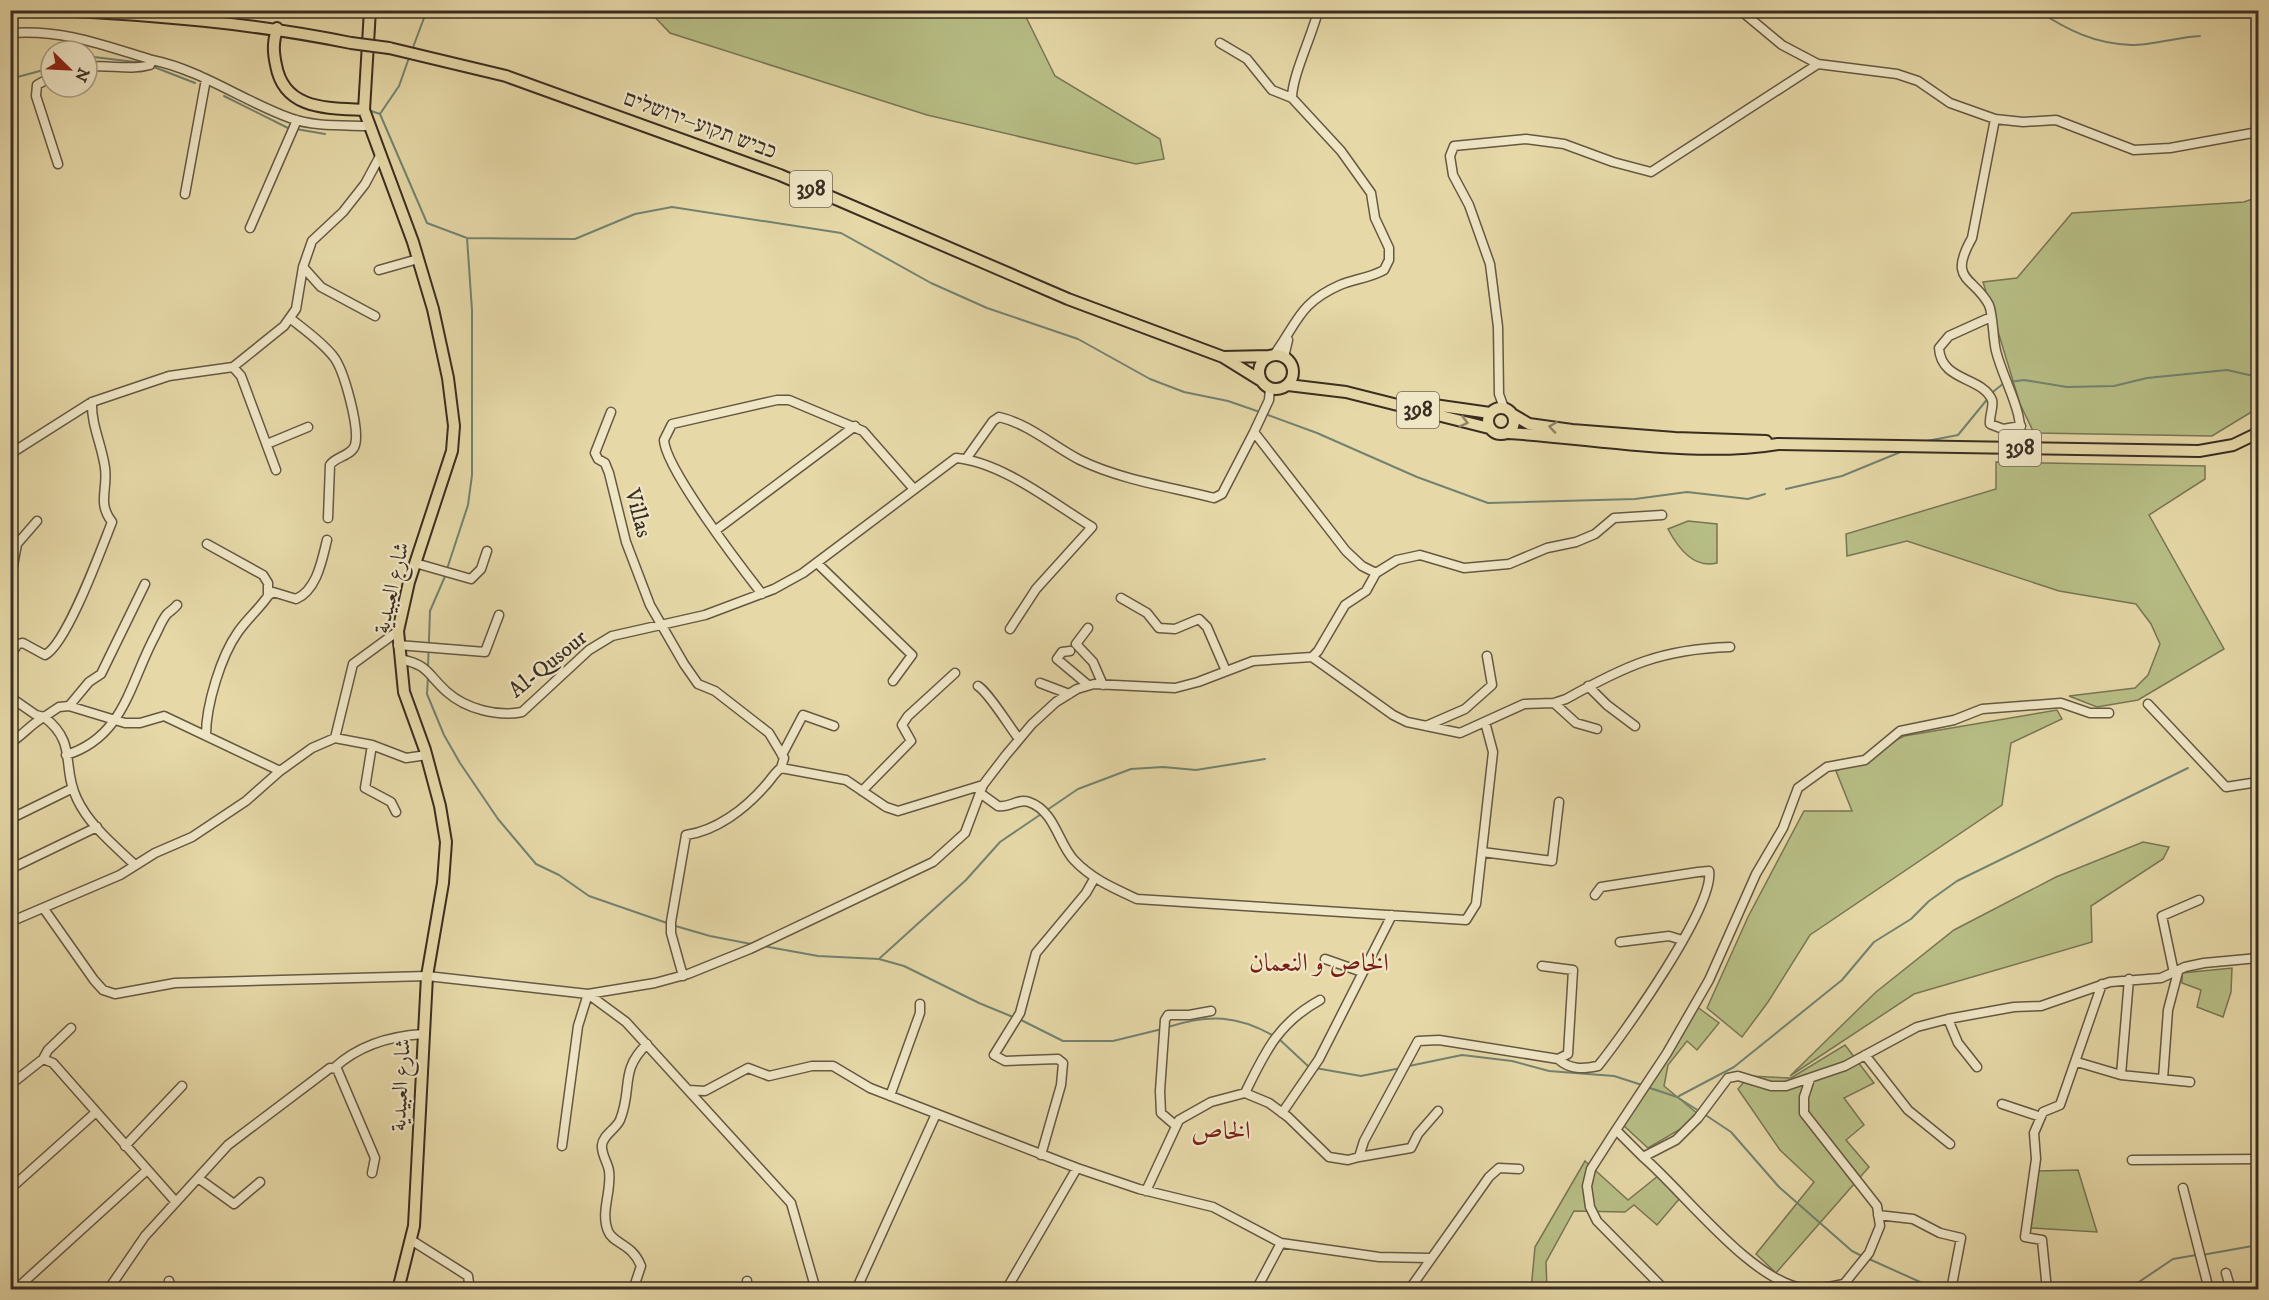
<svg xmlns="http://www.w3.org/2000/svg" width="2269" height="1300" font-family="'IM FELL DW Pica',Amiri,'Frank Ruhl Libre',serif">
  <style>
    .green { fill: #b7be85; stroke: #787654; stroke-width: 1.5 }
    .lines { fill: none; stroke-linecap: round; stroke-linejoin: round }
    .stream { stroke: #728271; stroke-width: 2 }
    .minor-casing { stroke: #655843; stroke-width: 11 }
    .major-casing { stroke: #3a2d22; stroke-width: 14 }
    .minor { stroke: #efe6c6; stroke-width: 8 }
    .major { stroke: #e6d8a7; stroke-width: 10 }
    .major-bridge-casing { stroke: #3a2d22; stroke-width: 14; stroke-linecap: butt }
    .major-bridge { stroke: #e6d8a7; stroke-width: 10 }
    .oneway { stroke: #908264 }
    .labels { text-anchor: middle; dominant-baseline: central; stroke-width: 4.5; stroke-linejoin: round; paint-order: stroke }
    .shield { fill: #efe6c6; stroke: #706453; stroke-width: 1.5 }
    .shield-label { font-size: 21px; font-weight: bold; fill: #3a2d22 }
    .street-label { font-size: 22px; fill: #3a2d22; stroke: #efe6c6 }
    .quarter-label { font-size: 26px; fill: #7a1f14; stroke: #efe6c6 }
  </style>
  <rect width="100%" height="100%" fill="#e6d8a7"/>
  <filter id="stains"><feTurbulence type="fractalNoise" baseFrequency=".00333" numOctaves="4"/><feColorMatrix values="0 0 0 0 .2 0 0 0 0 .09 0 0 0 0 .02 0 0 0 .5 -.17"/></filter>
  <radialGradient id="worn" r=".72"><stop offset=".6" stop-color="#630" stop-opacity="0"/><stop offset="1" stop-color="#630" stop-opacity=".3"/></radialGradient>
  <path class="green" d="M649,11H1023L1055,76L1160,139L1164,159L1136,164L927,115L670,33Z
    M2258,197V408L2212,436L2034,433L2020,404L1983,282L2017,278L2072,213L2244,202Z
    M1996,462L2205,466V479L2149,515L2224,649L2138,700L2097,707L2069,696L2135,688L2148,675L2160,644L2151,624L2136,604L2059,591L1907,541L1847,556L1846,534L1996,489Z
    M1688,521L1717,524V563C1694,569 1678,548 1668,529Z
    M2057,710L2062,719L2011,743L2002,805L1810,935L1768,1002L1742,1037L1707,1008L1748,917L1804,811H1852L1836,771L1904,736Z
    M2143,842L2169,847L2163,859L2091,906L2092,942L1914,994L1790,1076L1876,992L1954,930L2056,877Z
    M2232,968L2231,992L2223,1017L2197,1007L2201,990L2182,983V973Z
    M1696,1006L1719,1023L1697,1050L1687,1041L1668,1065L1664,1086L1698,1114L1684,1127L1648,1148L1622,1124Z
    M1845,1045L1874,1083L1844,1098L1864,1125L1846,1140L1869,1167L1776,1273L1756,1254L1814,1182L1780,1150L1738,1089L1749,1076L1791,1078Z
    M1585,1161L1628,1200L1658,1176L1680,1198L1657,1225L1634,1205L1625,1212L1574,1211L1546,1262L1547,1289L1531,1290L1535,1247Z
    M2078,1170L2097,1232L2030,1228L2038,1171Z"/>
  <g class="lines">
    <path class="stream" d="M2037,10C2067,30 2095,44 2132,45C2152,45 2179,37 2200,36
      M412,50L427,10
      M87,59L94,57L143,63
      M154,67L195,83
      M10,79L51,68
      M224,96L288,128
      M371,111L380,114L399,86L410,55
      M380,114L427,223L467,238L575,239L635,214L672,207L841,233L931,283L987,308L1078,339L1150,379L1184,392L1228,401L1257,411
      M296,129L325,134
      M2009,382L2024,380L2067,387L2114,386L2147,378L2227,370L2258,377
      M1268,415L1317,433L1417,477L1488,503L1635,499L1687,492L1748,499L1765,494
      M1927,441L1958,435L1994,391L2004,383
      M1786,489L1842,476L1903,451
      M447,569L468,505L472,475V310L467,238
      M428,667L430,611L446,574
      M428,676L427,694L444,735L460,763L498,819L536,864L559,875L589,896L667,923
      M672,925L710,936L751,944
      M763,946L818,956L879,959L904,966L979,1003L1013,1017
      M880,958L966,880L1000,842L1078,789L1131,769L1163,767L1196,770L1265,759
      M1019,1019L1063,1041H1113L1162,1029
      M1168,1027C1209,1014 1237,1015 1274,1036
      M1279,1039L1309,1067
      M1409,1066L1462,1055L1512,1061L1549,1071L1614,1076L1642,1085
      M1315,1068L1361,1076L1401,1068
      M1647,1087L1677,1097L1699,1111
      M1679,1096L1734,1067L1842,980L1874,942L1911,919L1929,901L1957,881L2188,768
      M1704,1114L1731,1132L1779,1187L1852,1251L1864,1257
      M2202,1255L2258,1245
      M1869,1259L1938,1290
      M2127,1290L2173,1259L2196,1255"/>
    <defs>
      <path id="minor" d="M1740,10L1782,45L1818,64
        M10,33C63,29 103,45 152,60
        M1220,43L1247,59L1272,90L1292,98L1341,151L1371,193L1375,218L1389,248V260L1384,270C1370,278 1354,279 1340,285C1299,303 1298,322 1274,355
        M87,67C108,64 129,71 150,65L152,60C201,70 243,101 290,118C314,127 343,125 369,126
        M51,77L37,85L36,96L58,164
        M1292,98C1292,76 1312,36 1318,11
        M1995,119L1972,238C1947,282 1974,276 1989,305C1993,314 1993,339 1996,351C2004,383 2026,414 2020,448
        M185,194L206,79
        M250,228L297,120
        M303,267L321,287L375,316
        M379,270L418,259
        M1991,317L1949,336L1939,348C1941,382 1982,376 1992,400C1994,407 1989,416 1990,424L2003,429L2021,426
        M291,319C305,330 322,342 333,356C344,369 360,429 355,445C352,456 336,456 330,465L328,518
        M1284,357L1288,340
        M233,367L241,376L276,470
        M1504,408L1499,394L1498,327L1490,264L1469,205L1453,175L1450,156L1454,146L1526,139L1564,144L1613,162L1651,172L1818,64L1897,74L1918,81L1950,103L1995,119L2023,122L2056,120L2134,150L2170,148L2258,132
        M611,412L595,453L598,459L605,463L609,473L626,542L650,605L684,664L698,684L715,691L769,733L784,758L781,768L846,780L886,807L898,811L983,785
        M267,444L308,427
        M10,454L92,402L169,376L233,367L284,326L296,309L303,267L312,241L343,212L365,184L380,156
        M966,459L993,421L999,417C1029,424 1053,446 1080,460C1121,480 1171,487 1214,498L1222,494L1254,432
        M716,530L855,426
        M415,563L471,579L481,569L487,551
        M817,563L912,655L893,681
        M12,571L17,544L37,521
        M1376,573L1397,560L1420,555L1464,568L1509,564L1547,548L1576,542L1595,534L1614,518L1662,515
        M762,594C741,567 665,468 664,440L672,424L777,400H789L863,431L913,488
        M268,596L273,592L296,599C317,590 322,560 327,540
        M1121,598L1147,613L1159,628L1175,629L1199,619L1207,627L1226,671
        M1088,628L1076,644L1093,662L1103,685
        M398,645L485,652L499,615
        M1070,651L1062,652L1057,659L1088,685
        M10,655L18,644L23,643L45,655C67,644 102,547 112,522C97,503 108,490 105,468C102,445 91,425 92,402
        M1312,657L1393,715L1407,722L1460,733L1524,704L1554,703L1566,699C1625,666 1661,649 1730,647
        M400,659C429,665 427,674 447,692C466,709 498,717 522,712L589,650L612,636L705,615L774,589L803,573L956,458C1002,462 1053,503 1092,527L1036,589L1010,629
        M1040,683L1069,694
        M978,686C989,693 1009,726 1019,739
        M1588,686L1607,705L1635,726
        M10,697L36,715L44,717L59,707L69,706L125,723H140L164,716L280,771
        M1554,703L1576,723L1597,729
        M2148,704L2226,787L2258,782
        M69,706L89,682L101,674L145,584
        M2109,713H2090L2061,703L1982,709L1954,720L1900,731L1865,760L1827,767L1798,788L1783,828L1756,874L1709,980L1667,1053L1616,1130L1643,1157L1676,1140L1698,1118L1728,1078L1738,1076L1771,1086H1786L1845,1066L1917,1027L1948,1019L2014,1007L2041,1006L2110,982L2161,978L2185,967L2204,963L2258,958
        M1426,726L1465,709L1492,685L1487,656
        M206,735C206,705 221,656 238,632C247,619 259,609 268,596V583L263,575L207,544
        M335,738L372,745L406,758L427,755
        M10,743C23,735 31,724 44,717C78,743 61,766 77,799C89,825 115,846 135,865
        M372,745L365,788L391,802L396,812
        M66,755C125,737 130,681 156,634C159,628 162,620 167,614C170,611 174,609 177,605
        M782,755L803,715L834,726
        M862,791L911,741L902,725L908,716L955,673
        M980,793L998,806C1010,808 1018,798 1029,802C1055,811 1058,843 1074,860C1092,879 1113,888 1137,899L1466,920L1476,904L1493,752L1485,722
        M10,819L73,788
        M1482,852L1552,861L1559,802
        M10,869L97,827
        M44,909L94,980L103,990L115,994L175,983L427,976L588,994L626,1022L791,1203L816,1290
        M10,922L120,875L155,853L192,837L246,801L280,771L312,748L335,738L353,664L398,631
        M1620,942L1669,936L1682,940
        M1325,959L1362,972
        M2174,973L2162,916L2199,900
        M683,976L671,933V922L686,835C716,831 745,809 765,786C771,780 774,773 781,768
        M2129,979L2121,1075L2190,1082
        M1948,1019L1958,1043L1977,1067
        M1865,1055L1908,1110L1950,1144
        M43,1059L48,1050L71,1028
        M1558,1059C1570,1070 1583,1069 1598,1066C1623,1035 1715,906 1709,871L1698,872L1601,887L1595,895
        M2077,1062L2121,1075
        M334,1068C359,1045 390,1036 423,1034
        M2163,1079L2168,1010L2178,972
        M10,1085L43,1059L53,1063L175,1201
        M689,1090L705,1091L748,1068L769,1076L812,1066H833L870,1088L1077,1168L1139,1189L1213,1207L1281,1243L1379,1257L1429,1258
        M1245,1093C1265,1052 1278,1023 1320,1000
        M890,1096L920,1013V1004
        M2002,1104L2041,1117
        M1282,1113L1319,1059L1392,915
        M1175,1125L1161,1113L1160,1091L1165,1020L1168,1015H1189L1211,1011
        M1616,1130L1591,1169L1587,1186L1590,1207L1597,1221L1665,1290
        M125,1146L182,1086
        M562,1146L578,1026L588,994L655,983L688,974L750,949L933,862L965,833L983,785L1006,755L1032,724L1056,702L1077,689L1094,684L1175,688L1198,682L1253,661L1312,657L1318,651L1345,605L1366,591L1376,573L1362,566L1346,551L1254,432L1269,400L1270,388
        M1041,1155L1061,1085L1063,1063L1058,1059L1005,1061L994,1055L1020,1013L1036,953L1086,893L1094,879
        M1359,1157L1411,1148L1418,1134L1438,1111
        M1643,1157C1684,1192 1753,1284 1807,1289C1818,1290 1832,1286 1844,1284L1869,1253L1880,1226L1877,1206L1804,1113V1097L1810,1079
        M2132,1160L2258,1159
        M198,1178L234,1204L260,1182
        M2183,1188L2209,1290
        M10,1189L95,1113
        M1146,1191L1179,1120L1211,1102L1245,1093L1269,1103L1288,1117L1329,1157L1348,1160L1359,1157L1364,1141L1418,1041L1439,1040L1558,1059L1568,1054L1573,970L1542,966
        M1878,1215L1913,1219L1940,1233L1961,1238L1951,1290
        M411,1240L468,1276L470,1290
        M2226,1273L2231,1290
        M169,1281L171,1290
        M15,1290L146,1171
        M108,1290L145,1236L228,1145L330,1068L337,1069L375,1158L372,1173
        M633,1290L641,1266C632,1243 613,1244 608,1231C600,1212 612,1191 609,1171C608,1163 601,1154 602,1145C603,1135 616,1129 620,1120C633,1088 619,1071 647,1044
        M747,1290V1281
        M856,1290L936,1114
        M1006,1290L1077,1168
        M1256,1290L1281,1243
        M1409,1290L1489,1177L1499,1168L1519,1169
        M2047,1290L2042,1240L2025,1237L2036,1159L2034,1133L2043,1112L2060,1105L2102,984"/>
      <path id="major" d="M54,10C155,15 253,23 351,43
        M370,10L364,110L413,242L433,309L448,378L454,426L452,451L409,582L398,631L404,692L425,750L440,806L446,842L443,883L427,976L414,1226L398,1290
        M277,28C273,43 273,51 276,65C284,110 327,108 364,110
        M389,48L506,76L780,175L1068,299L1223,357L1260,380
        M1259 372a17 17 0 1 1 34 0a17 17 0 1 1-34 0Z
        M1223,357L1270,356
        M1288,385L1346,392L1489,428
        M1406,401L1490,413
        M1488 421a13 13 0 1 1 26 0a13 13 0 1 1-26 0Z
        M1512,414L1529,424L1572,430L1675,438L1766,441
        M1508,433C1593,438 1694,458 1778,444L2199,451L2233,445L2258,433"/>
    </defs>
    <use href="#minor" class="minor-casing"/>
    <use href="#major" class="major-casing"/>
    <use href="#minor" class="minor"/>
    <use href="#major" class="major"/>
    <defs>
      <path id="major-bridge" d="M351,43L389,48"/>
    </defs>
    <use href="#major-bridge" class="major-bridge-casing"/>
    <use href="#major-bridge" class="major-bridge"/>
  </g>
  <defs><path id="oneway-chevron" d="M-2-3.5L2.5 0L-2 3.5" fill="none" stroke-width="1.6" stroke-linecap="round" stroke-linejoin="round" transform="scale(1.5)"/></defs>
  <g class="oneway">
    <use href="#oneway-chevron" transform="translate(1464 422) rotate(14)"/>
    <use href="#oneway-chevron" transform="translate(1553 427) rotate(-172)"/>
  </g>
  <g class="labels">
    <g class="shield">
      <rect x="790" y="171" width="42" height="36" rx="4.5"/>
      <rect x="1397" y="392" width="42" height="36" rx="4.5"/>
      <rect x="1999" y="430" width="42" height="36" rx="4.5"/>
    </g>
    <g class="shield-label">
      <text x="811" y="189">398</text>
      <text x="1418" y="410">398</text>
      <text x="2020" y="448">398</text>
    </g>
    <g class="street-label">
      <text transform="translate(700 125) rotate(20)">כביש תקוע–ירושלים</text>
      <text transform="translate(638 513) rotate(75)">Villas</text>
      <text transform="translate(392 588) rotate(-77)">شارع العبيدية</text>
      <text transform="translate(548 664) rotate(-39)">Al-Qusour</text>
      <text transform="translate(401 1085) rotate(-87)">شارع العبيدية</text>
    </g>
    <g class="quarter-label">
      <text x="1319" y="963">الخاص و النعمان</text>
      <text x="1221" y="1131">الخاص</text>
    </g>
  </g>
  <rect width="2269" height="1300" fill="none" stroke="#e6d8a7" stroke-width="36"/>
  <rect x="12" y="12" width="2245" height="1276" fill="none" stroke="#3a2d22" stroke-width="3"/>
  <rect x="18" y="18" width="2233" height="1264" fill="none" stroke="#3a2d22" stroke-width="1.5"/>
  <g transform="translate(69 69) rotate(114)"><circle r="28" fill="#efe6c6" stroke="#a79c84" stroke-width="1.5"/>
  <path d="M0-4.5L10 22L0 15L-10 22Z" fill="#8f2418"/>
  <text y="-9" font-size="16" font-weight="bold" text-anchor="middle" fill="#3a2d22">N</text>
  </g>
  <rect width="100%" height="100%" filter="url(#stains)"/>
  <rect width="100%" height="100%" fill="url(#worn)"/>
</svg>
